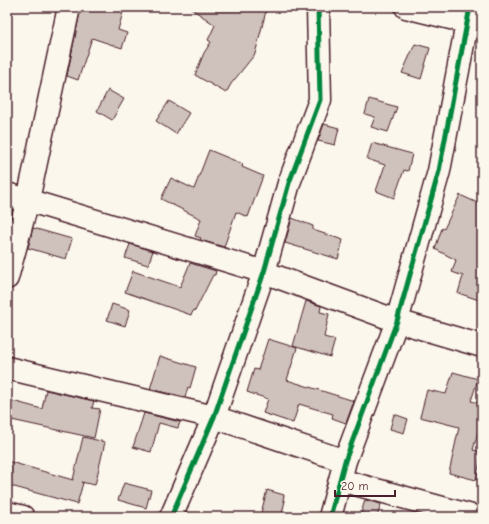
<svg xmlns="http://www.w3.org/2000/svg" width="489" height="524" font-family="'Comic Neue',sans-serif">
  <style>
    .building { fill: #cfc2bc; stroke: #4a1f2b }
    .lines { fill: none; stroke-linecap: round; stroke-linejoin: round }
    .minor-casing { stroke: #4a1f2b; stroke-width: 25 }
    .minor { stroke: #fbf7ec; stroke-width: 22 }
    .cycleway-casing { stroke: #fbf7ec; stroke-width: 8 }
    .cycleway { stroke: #00873e; stroke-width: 5 }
  </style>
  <rect width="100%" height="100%" fill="#fbf7ec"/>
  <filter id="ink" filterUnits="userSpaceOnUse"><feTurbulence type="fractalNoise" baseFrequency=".025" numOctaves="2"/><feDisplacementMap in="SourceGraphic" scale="8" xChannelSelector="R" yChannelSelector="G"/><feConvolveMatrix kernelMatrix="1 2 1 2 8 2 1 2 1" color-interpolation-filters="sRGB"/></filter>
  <g filter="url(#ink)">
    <path class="building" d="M81,7H106L123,12L118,30L127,33L122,48L92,38L78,80L67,76Z
      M189,7H267L255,54L231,84L226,93L195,75L204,53L211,42L208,40L215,25Z
      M415,44L430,48L421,79L402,73Z
      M108,90L124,99L112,120L97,111Z
      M369,99L397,107L388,132L371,127L375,117L365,114Z
      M169,101L189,113L176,134L156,121Z
      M324,124L339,128L335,145L318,141Z
      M372,143L412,154L408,171L404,170L394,198L376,191L385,165L367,159Z
      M209,150L243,164L242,167L263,176L248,217L236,212L224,247L200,240L201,238L195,236L201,219L161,199L171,178L194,189Z
      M460,195L482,205V301L458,293L463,276L452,272L456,260L435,249L442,228L444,229Z
      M7,207L13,209L10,220L7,219Z
      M292,218L313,226V230L343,240L338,259L285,243Z
      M33,228L72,239L66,259L28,248Z
      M130,244L153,251L148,265L125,258Z
      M190,263L216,271L215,275H213L195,311L194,310L191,315L125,292L133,271L180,287Z
      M306,301L321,306L320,312L329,314L324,337L335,340L330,357L293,346Z
      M112,304L130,310L125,326L107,320Z
      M268,339L297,348L287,380L354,401L346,423L332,418L333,414L299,404L293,423L263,413L268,399L247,392L254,369L258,370Z
      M160,356L196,367L190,388L188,387L185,397L150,389Z
      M453,372L478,379L471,401L482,404V417L473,450L482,452L476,480L449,473L459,427L420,417L427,390L446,394Z
      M46,390L94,401L92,408L100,409L94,438L7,419V408L9,400L42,409Z
      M144,413L180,422L178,428L159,423L151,452L133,447Z
      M394,414L408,419L404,433L390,429Z
      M83,437L105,442L95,485L81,482L83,483L77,504L7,485V461L73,480Z
      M124,483L151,490L146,508L118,500Z
      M267,490L284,495L283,501H285L281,517H260Z
      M365,500L381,504L377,517L361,513Z"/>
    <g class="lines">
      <defs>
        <path id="minor" d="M406,7L467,22L476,18L477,15
          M7,194L264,272L397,321L482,346
          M7,278L28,200L69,7
          M7,368L214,417L345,461
          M340,480L476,517
          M7,513L23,517
          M171,517L214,417L264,272L289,183L320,100L318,7
          M330,517L345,461L397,321L439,171L470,7"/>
      </defs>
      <use href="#minor" class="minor-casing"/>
      <use href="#minor" class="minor"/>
      <defs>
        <path id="cycleway" d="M171,517L214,417L264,272L289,183L320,100L318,7
          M330,517L345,461L397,321L439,171L470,7"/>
      </defs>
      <use href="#cycleway" class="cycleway-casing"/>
      <use href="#cycleway" class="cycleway"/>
    </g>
  </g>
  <rect width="489" height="524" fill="none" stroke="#fbf7ec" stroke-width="24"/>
  <rect x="12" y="12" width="465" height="500" fill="none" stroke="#4a1f2b" stroke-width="1.5" filter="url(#ink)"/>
  <path d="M335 490v6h60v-6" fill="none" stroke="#4a1f2b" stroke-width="2"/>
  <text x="341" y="490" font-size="12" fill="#4a1f2b" stroke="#fbf7ec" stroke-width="3" paint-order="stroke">20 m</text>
</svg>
